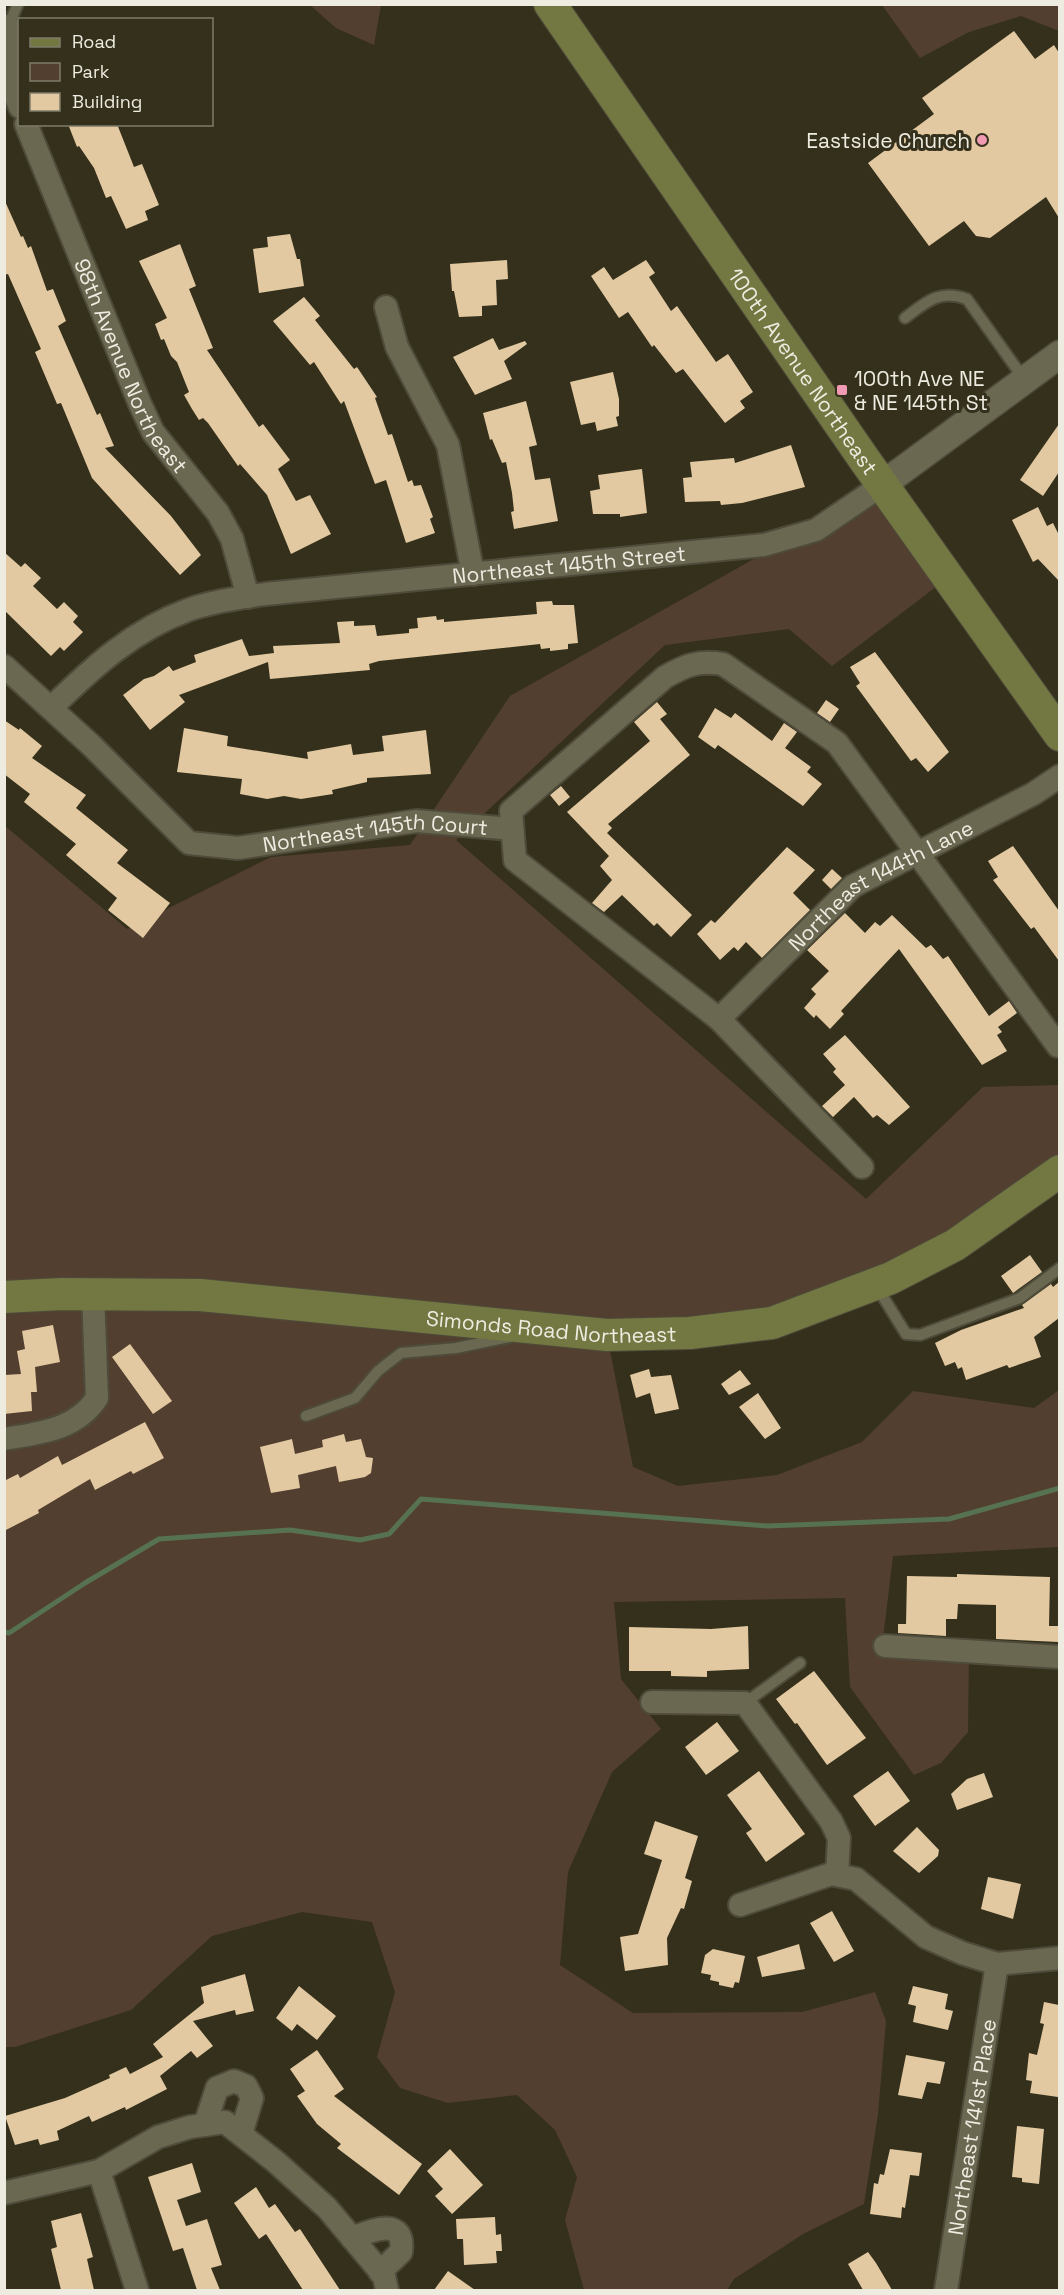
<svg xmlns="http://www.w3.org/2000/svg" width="1064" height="2295" font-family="'Space Grotesk',sans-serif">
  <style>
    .green { fill: #533f30 }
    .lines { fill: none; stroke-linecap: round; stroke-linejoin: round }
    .stream { stroke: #577250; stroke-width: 5 }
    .building { fill: #e2c9a1 }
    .service-casing { stroke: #4e4b3a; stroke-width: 14 }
    .minor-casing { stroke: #4e4b3a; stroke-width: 26 }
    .tertiary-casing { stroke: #4e4b3a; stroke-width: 30 }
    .secondary-casing { stroke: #4e4b3a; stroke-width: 34 }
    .service { stroke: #6b6852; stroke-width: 10 }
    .minor { stroke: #6b6852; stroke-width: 22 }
    .tertiary { stroke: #6b6852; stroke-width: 27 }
    .secondary { stroke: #737742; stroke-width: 32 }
    .poi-dot { fill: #f09ab4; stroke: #34301c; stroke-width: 2 }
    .labels { text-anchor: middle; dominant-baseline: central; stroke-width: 6; stroke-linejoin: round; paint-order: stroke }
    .poi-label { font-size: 21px; fill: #eeece0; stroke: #34301c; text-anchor: end }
    .street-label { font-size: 21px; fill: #eeece0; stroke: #34301c }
  </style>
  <rect width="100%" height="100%" fill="#34301c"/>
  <path class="green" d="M310,5H381L374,45L336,28Z
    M882,5H1059V31L1021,16L969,32L920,58Z
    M882,487L949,577L832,666L789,629L665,645L456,840L866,1199L983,1087L1059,1085V1163L841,1299L607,1335L633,1467L678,1486L777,1475L862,1442L913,1391L1034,1408L1059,1390V1547L893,1556L882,1647L969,1652L968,1732L941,1763L914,1775L850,1687L845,1598L614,1602L621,1679L661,1729L612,1772L568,1872L560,1965L633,2013L802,2012L875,1992L886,2021L878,2114L864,2204L803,2234L734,2279L727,2290H584L565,2220L577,2177L555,2130L517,2095L448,2103L400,2088L377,2057L395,1992L372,1922L302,1912L212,1936L131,2010L15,2047H5L4,825L127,929L271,857L410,845L510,696Z"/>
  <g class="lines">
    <path class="stream" d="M4,1632L9,1633L85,1583L159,1539L290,1530L360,1540L389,1534L421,1499L768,1526L949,1519L1060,1488"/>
  </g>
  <path class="building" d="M1014,31L1035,59L1054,45L1059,53V218L1046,197L990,238L976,236L964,221L929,246L868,163L934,114L922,98Z
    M68,124H117L134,167L142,164L159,205L145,211L148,220L126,229L111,196L106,198L94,168L79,146L77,147Z
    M4,199L21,237L23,236L28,248L31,246L47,291L53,289L66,321L58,326L97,415L100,413L114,446L105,448L171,516L201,555L180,575L92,478L61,403L57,404L35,352L41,349L8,274L4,275Z
    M290,234L297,259H300L304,286L259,293L253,249L268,247L267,237Z
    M180,244L196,286L189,289L213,348L207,350L259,427L263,424L290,460L278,469L296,501L310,495L331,534L291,554L267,495L240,464L238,466L208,423L203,418L199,420L192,409L184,395L189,392L177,362L171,356L164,339L161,340L155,324L167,318L139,261Z
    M507,260L508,279L496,280L497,305L482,306V316L459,317L454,291H452L450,264Z
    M646,260L655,273L649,277L671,311L677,306L716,362L728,354L753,392L740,401L745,408L725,423L683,369L676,373L654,345L652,347L628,312L619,318L591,276L604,267L613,280Z
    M304,297L320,316L315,320L354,369L357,367L377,397L375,398L388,435L392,434L408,482L412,480L414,486L421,485L433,517L430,519L435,533L406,543L386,480L375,484L344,401L341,404L314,362L310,365L273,321Z
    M493,338L499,350L525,341L527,344L504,361L512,379L475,395L453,357Z
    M613,372L619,399V416L616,417L618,426L597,431L595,422L581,425L570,382Z
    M526,401L537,445L529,447L535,480L550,478L558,521L514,529L511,512L514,511L512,493L506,462L502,463L492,439L490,440L483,413Z
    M1059,424V472L1043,496L1020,480Z
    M791,445L805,487L742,503L721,505L720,501L685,502L683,478L692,477L690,462L734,458L735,463Z
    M642,469L647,513L620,517V514H593L590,491L600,489L598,475Z
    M1038,507L1047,526L1053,523L1059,535V581L1038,559L1033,562L1012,520Z
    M4,552L21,567L25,563L41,578L33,586L57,609L64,602L78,616L73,622L83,632L64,651L60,647L51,656L4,610Z
    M552,601L553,605H574L578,643L568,644V649L550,651V648L541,649L540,644L379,661L369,664L370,670L270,679L268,662L179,695L185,702L150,730L123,695L144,679L154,676L169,666L173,671L196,662L194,655L242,639L249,656L274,653L273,646L340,643L337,622L354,621V626L375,625L377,636L409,633V629L418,628L417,618L436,616L437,620L444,619V622L537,614L536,602Z
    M875,652L949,752L928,772L916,758L911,761L856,686L860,683L850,667Z
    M826,700L839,709L830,722L817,713Z
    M657,702L667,714L660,719L690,755L608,824L612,828L607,833L692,915L671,937L657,923L654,926L622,895L604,912L592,903L612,880L600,866L609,856L567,812L650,741L634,722Z
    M715,708L731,718L735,713L772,741L784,723L797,732L785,748L811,767L807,772L822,784L803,806L718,745L715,749L698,737Z
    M4,720L19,730L20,728L42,746L32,758L86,795L76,808L128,850L117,863L170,903L143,938L108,910L117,898L66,855L76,844L24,802L30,794L4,774Z
    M184,728L228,736L227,746L308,759L307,752L351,744L353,755L384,751L382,736L426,730L431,774L367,778V782L332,790L333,794L301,799L284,796L267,799L240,794L242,779L177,772Z
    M561,786L570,797L559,806L550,795Z
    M1013,846L1059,911V961L1034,927L1031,929L993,880L998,877L988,861Z
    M787,847L815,870L793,893L810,910L762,958L746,942L738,951L734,947L720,960L697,934L711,920L715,923Z
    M832,869L842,878L831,889L822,880Z
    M845,913L865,933L875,922L880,926L892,915L926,948L931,945L943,959L948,956L989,1016L1009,1001L1017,1013L998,1027L1002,1032L997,1035L1007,1051L982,1065L899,949L841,1011L844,1014L830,1029L816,1015L814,1018L804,1008L816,994L811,989L829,971L807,950Z
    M845,1035L910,1107L889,1125L877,1115L873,1118L854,1097L833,1117L822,1106L845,1085L833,1072L836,1069L823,1054Z
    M1030,1255L1042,1272L1013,1293L1001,1276Z
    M1059,1282V1318L1034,1337L1041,1357L1009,1368L1007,1365L966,1380L962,1367L958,1369L955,1362L945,1366L935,1343L961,1330L1024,1308L1022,1305L1051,1284L1053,1287Z
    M53,1325L60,1362L35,1367L37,1392H31L32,1411L4,1414V1375L21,1374L17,1351L25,1349L22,1331Z
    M130,1344L172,1401L153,1414L112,1357Z
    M649,1369L651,1377L671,1375L679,1409L655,1414L650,1393L636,1398L630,1375Z
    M740,1370L751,1384L729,1395L721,1384Z
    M758,1393L781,1428L765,1439L739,1407Z
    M145,1422L164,1458L133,1474L131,1471L95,1490L90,1479L38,1510L39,1513L4,1531V1481L18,1474L20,1478L58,1456L62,1465Z
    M344,1434L346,1442L361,1439L366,1457L373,1458L371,1473L365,1477L339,1482L336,1466L298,1475L300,1488L271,1493L260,1447L292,1439L295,1454L323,1447L322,1440Z
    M957,1574L1050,1577L1049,1626H1058V1642L996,1639V1605L958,1604L957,1619H946V1636L898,1633V1624H906L907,1576L957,1577Z
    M748,1626L749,1669L707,1671V1677L671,1676V1671H629V1627L711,1629Z
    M814,1671L866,1738L827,1765L797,1723L795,1724L776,1699Z
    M717,1722L739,1751L706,1775L685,1747Z
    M759,1771L805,1834L766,1862L746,1833L752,1829L727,1795Z
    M888,1771L910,1801L875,1826L853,1796Z
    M984,1773L993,1797L957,1810L951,1794L967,1779Z
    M655,1821L698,1836L685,1878L692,1881L684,1909L681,1908L667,1938L668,1965L625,1971L620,1937L638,1934L662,1860L644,1854Z
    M917,1827L939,1850L938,1856L919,1873L893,1851Z
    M988,1877L1021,1884L1013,1919L981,1909Z
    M832,1911L854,1951L834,1962L810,1923Z
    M799,1944L805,1969L762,1977L757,1957Z
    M713,1949L745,1956L739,1983L735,1982L733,1988L719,1985V1982L710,1980L711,1975L701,1973L705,1955Z
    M245,1974L254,2011L236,2015L235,2010L193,2021L213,2046L197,2058L191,2051L160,2076L167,2089L126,2110L125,2107L92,2122L89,2116L57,2131L59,2140L40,2145L38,2139L15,2145L5,2116L65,2098L110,2078L109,2075L126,2067L130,2074L163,2057L153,2044L204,2003L201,1987Z
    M299,1986L336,2016L317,2040L297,2024L292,2031L276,2018Z
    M913,1986L948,1994L945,2009L953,2011L948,2030L913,2022L916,2006L908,2004Z
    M1044,2002L1059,2005L1058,2097L1030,2093L1032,2081L1026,2080L1029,2053L1037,2055L1044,2024L1040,2023Z
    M317,2050L344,2089L334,2096L422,2164L399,2195L337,2148L341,2144L317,2124L297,2096L305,2091L290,2069Z
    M906,2055L945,2062L940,2084L927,2082L922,2099L898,2095Z
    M1017,2126L1044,2129L1039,2184L1022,2182V2178L1012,2177Z
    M450,2149L483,2185L452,2214L435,2196L443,2189L427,2171Z
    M890,2149L922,2153L919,2176L910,2175L905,2208L902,2207L901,2218L870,2214L874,2183L878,2184L880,2174L884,2175Z
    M192,2163L201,2192L177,2200L186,2226L207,2219L222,2265L211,2268L220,2290H197L183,2248L173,2251L148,2177Z
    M256,2187L269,2208L275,2204L295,2232L300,2229L340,2290H303L266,2234L259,2239L234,2203Z
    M81,2213L93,2257L87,2259L94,2290H61L51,2249L57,2247L51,2221Z
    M495,2217L496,2235L501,2234L502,2251H496L497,2263L464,2265L463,2239H457L456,2219Z
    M868,2252L876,2263L892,2290H863L848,2264Z
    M448,2271L475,2290H434Z"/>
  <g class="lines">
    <defs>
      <path id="service" d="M8,26L18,4
        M905,318C926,302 939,289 967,299L1024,379
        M877,1287L906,1334L920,1335L1020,1298L1060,1268
        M306,1416L355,1398L378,1371L401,1353L456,1348L510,1337
        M745,1703L800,1663"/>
      <g id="minor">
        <path d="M8,26L7,76L20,107"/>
        <path id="s1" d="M26,124L140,404L153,432L218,513L232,539L248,597"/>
        <path d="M386,307L397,347L448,445L473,574"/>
        <path id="s2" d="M4,666L91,745L189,843L238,848L416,821L512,829"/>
        <path id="s3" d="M51,708C93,667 133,630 188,610C212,601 240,598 265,594L764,545L816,530L882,485"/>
        <path id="s4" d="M719,1019L853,886L1033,794L1060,776"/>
        <path d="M862,1167L719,1019L515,860L511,811L665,677C686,665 699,660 723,664L837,743L1058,1046"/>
        <path d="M4,1439C40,1433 76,1430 97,1398L93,1294"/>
        <path d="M885,1646L1060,1657"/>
        <path d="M652,1702L745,1703L831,1821L839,1838L837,1875"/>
        <path d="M740,1905L831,1874L856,1879L926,1937L962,1953L997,1964L1060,1958"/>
        <path d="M205,2125L217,2088L234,2081L246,2086L252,2098L241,2134"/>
        <path d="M99,2171L137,2290"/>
        <path d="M4,2193L99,2171L158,2137L190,2127L225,2122L276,2162L327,2208L384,2276L387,2290"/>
        <path d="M352,2238C370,2231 406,2215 401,2252L380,2272"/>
        <path id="s5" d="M946,2290L997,1964"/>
      </g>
      <path id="tertiary" d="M882,485L1060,354"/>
      <g id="secondary">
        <path id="s6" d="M550,4L864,459L1060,735"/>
        <path id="s7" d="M4,1297L61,1294L200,1295L607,1335L690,1333L772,1323L891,1278L955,1245L1060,1171"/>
      </g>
    </defs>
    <use href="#service" class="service-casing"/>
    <use href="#minor" class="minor-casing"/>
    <use href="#tertiary" class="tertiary-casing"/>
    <use href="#secondary" class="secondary-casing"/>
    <use href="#service" class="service"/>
    <use href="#minor" class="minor"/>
    <use href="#tertiary" class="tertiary"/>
    <use href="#secondary" class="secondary"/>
  </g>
  <g class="poi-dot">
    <circle cx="982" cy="140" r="6"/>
    <rect x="836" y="384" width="12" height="12" rx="3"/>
  </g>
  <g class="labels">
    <g class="poi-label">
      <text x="970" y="140">Eastside Church</text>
      <text x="854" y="378" text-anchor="start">100th Ave NE<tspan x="854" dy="24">&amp; NE 145th St</tspan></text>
    </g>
    <g class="street-label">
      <text stroke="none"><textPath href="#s1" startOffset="264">98th Avenue Northeast</textPath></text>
      <text stroke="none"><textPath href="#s6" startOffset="446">100th Avenue Northeast</textPath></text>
      <text stroke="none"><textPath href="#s3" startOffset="554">Northeast 145th Street</textPath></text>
      <text stroke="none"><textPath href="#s2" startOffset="444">Northeast 145th Court</textPath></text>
      <text stroke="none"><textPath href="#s4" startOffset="212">Northeast 144th Lane</textPath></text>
      <text stroke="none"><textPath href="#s7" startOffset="549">Simonds Road Northeast</textPath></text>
      <text stroke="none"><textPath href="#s5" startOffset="165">Northeast 141st Place</textPath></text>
    </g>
  </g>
  <rect width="1064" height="2295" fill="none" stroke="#eeece0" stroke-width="12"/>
  <rect x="18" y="18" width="195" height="108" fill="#34301c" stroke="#7e7b6a" stroke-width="1.5"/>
  <rect x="30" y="38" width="30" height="9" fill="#737742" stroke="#7e7b6a" stroke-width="1.5"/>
  <text x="72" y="48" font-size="18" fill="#eeece0">Road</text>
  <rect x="30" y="63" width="30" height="18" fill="#533f30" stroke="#7e7b6a" stroke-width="1.5"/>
  <text x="72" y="78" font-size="18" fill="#eeece0">Park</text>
  <rect x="30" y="93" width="30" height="18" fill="#e2c9a1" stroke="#7e7b6a" stroke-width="1.5"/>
  <text x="72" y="108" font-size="18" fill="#eeece0">Building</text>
</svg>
